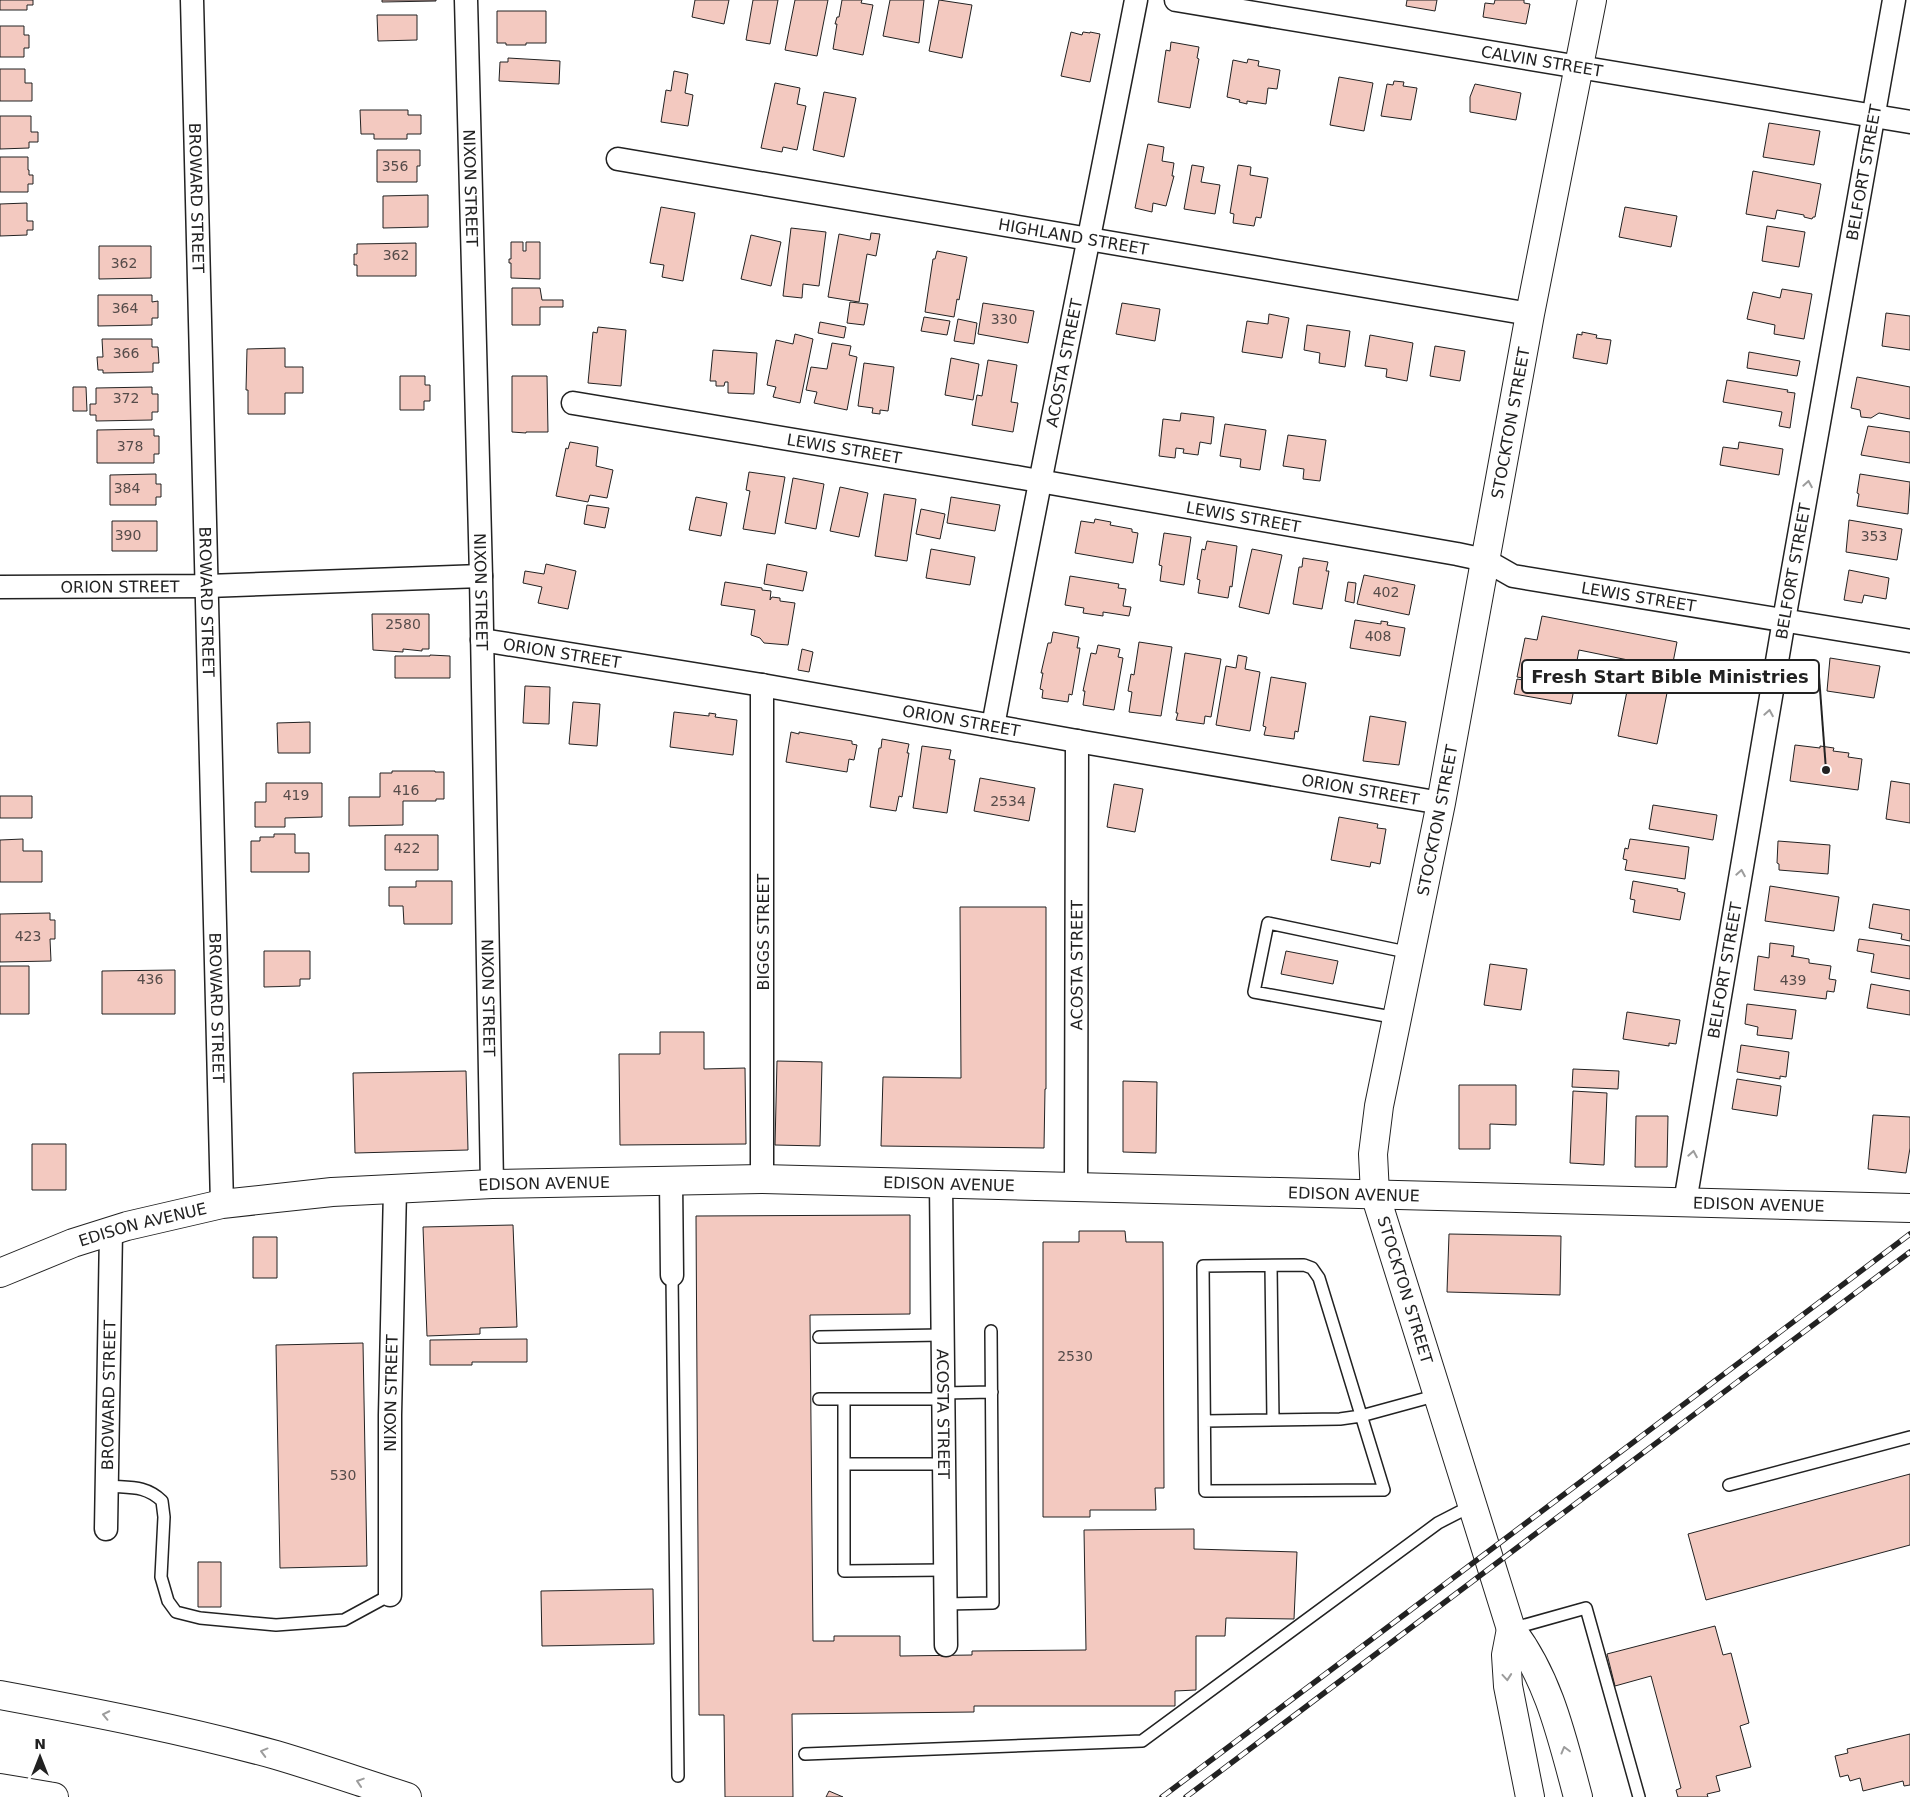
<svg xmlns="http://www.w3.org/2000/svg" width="1910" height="1797" font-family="'DejaVu Sans',sans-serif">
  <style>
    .building { fill: #f3c9c0; stroke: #222 }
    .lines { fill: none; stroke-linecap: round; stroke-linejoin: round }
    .lane-casing { stroke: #222; stroke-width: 14 }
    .street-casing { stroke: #222; stroke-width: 25 }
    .secondary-casing { stroke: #222; stroke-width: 30 }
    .highway-casing { stroke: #222; stroke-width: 30 }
    .lane { stroke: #fff; stroke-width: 11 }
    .street { stroke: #fff; stroke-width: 22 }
    .secondary { stroke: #fff; stroke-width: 28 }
    .highway { stroke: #fff; stroke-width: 28 }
    .rail-casing { stroke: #222; stroke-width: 5.5 }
    .rail { stroke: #fff; stroke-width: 4; stroke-dasharray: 11; stroke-linecap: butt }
    .oneway { stroke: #9c9c9c }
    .labels { text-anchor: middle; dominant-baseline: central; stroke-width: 4; stroke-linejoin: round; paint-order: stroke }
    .number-label { font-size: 14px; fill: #564c4a }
    .street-label { font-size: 16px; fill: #222; stroke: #fff }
    .leader { fill: none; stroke: #222; stroke-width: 2 }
    .callout-dot { fill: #222; stroke: #fff; stroke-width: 2 }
    .callout { fill: #fff; stroke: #222; stroke-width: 2 }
    .callout-label { font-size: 18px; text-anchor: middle; font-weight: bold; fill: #222 }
  </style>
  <rect width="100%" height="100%" fill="#fff"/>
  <path class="building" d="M0,0H33V5H27V10H0Z
    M382,0H436V1L382,2Z
    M695,0H729L724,24L692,17Z
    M753,0H778L770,44L746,40Z
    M795,0H828L817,56L785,50Z
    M842,0H862L861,3L873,5L863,55L833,49L837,24H835L837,17H839Z
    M890,0H924L919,43L883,36Z
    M939,0L972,5L962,58L929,51Z
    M1407,0H1437L1435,11L1406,6Z
    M1495,0H1524V3L1530,4L1526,24L1483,17L1485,3L1494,4Z
    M497,11H546V43H526V45H506V43H497Z
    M377,15H417V40L378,41Z
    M0,26H24V35H29V48H24V57H0Z
    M1071,32L1082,35L1083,32L1090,33V32L1100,34L1090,82L1061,76Z
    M1171,42L1199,47L1197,58L1199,59L1190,108L1158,102L1166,50L1170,51Z
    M508,58L560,61L559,84L499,81L500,62H508Z
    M1248,59L1259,61L1258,66L1280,70L1277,89L1268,88L1266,104L1247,101V104L1239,102L1240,100L1227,97L1233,60L1247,63Z
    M0,69H25V83H32V101H0Z
    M674,71L688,74L685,93L693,95L688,126L661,122L666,90L671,91Z
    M1339,77L1373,83L1364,131L1330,125Z
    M1394,81L1404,82L1403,86L1417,88L1411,120L1381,116L1387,84L1393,85Z
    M775,83L800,88L797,104L806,106L797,150L783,147L782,152L761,148Z
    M1475,84L1521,93L1516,120L1470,112V97Z
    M824,92L856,98L844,157L813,150Z
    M360,110H408V115H421V134H407V139H374V134H361Z
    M0,116H31V132H38V142H29V148L0,149Z
    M1769,123L1820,131L1814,165L1763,157Z
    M1148,144L1164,147L1162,161L1174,163L1172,176H1174L1166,206L1153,203L1152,212L1135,208Z
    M377,150H420V166H417V182H377Z
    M0,157H28V170H29V175H33V184H28V192H0Z
    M1192,165L1204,167L1201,182L1220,185L1215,214L1184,209Z
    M1238,165L1251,167L1250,175L1268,178L1261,218L1256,217L1254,226L1233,223L1234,214L1230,213Z
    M1753,171L1821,184L1815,217H1813L1812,219L1804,217V215L1777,210L1775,219L1746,214Z
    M428,195V227L383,228V196Z
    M27,203V221H33V230H27V235L0,236V204Z
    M661,207L695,213L683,281L662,277L664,265L650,263Z
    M1625,207L1677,216L1671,247L1619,237Z
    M1767,226L1805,232L1799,267L1762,261Z
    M791,228L826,232L819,286L803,284L802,298L783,296Z
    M871,233L880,234L876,256L867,254L859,302L828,297L839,234L870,240Z
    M751,235L781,242L771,286L741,279Z
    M511,242H523V251H526V242H540V279L511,278V263H509V259H511Z
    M416,243V276H357V265H354V254H357V244Z
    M99,246H151V278L99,279Z
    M937,251L967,257L959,300L957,299L954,317L925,312L933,259H935Z
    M512,288H540L542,300H563V307H540V325H512Z
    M1782,289L1812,294L1804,339L1774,334L1775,325L1747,319L1753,292L1780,298Z
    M98,295H152V302L158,301V318H152V325L98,326Z
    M850,302L868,304L864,325L847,323Z
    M983,303L1034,311L1028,343L978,334Z
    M1122,303L1160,309L1155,341L1116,334Z
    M1886,313L1910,316V350L1882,346Z
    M1269,314L1289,318L1282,358L1242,352L1247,321L1268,324Z
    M924,317L950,321L947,335L921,331Z
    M958,319L977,323L974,344L954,341Z
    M820,322L846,327L844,338L818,333Z
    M1307,325L1350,331L1345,367L1319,363L1320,353L1304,350Z
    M598,327L626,330L621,386L588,383L593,332L597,333Z
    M1582,332L1597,335L1596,338L1611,340L1607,364L1573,358L1577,334L1582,335Z
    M795,334L813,339L800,403L773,397L776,387L767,385L776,340L793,344Z
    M1370,335L1413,343L1407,381L1386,377L1387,369L1365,366Z
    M102,339H152V347H158L159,363H153V372L103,373V370H98L97,357H103Z
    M832,343L851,346L849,355L857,357L847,410L814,403L817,392L806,390L811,367L827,369Z
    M1435,346L1465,351L1460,381L1430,376Z
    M285,348V367H303V393H285V414H248V390H246L247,349Z
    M713,350L757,353L754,394L728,393V382H725L724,386H716V381H710Z
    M1749,352L1800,361L1797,376L1747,368Z
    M951,358L979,364L973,400L945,395Z
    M988,360L1017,365L1011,402L1018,403L1013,432L972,425L977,395L982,396Z
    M864,363L894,367L888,411L880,410V414L872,413L873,408L858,406Z
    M400,376H425V385H430V401H424V410H400Z
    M512,376H547L548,432H526V433L512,432Z
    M1857,377L1910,387V419L1879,413L1871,418L1861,417L1860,410L1851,408Z
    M1727,380L1788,390L1787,392L1795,393L1790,428L1779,426L1782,412L1723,402Z
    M73,387H86L87,411H73Z
    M152,387V394H158V412H152V420L96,421V415H90V404H96V388Z
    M1181,413L1214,417L1211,444L1200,442L1198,455L1183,453L1184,449L1176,448L1175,458L1159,456L1163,419L1180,421Z
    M1225,424L1266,430L1260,470L1240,467L1241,459L1220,456Z
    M1868,426L1910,432V463L1861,455Z
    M154,429V436H159V454H154V463H97V430Z
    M1288,435L1326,440L1320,481L1303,479L1304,469L1283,466Z
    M570,442L598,447L596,466L613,470L607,498L590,495L588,502L556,496L566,448L568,449Z
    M1739,442L1783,449L1779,475L1720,465L1723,447L1738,449Z
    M749,472L785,477L775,534L743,529L750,491L746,490Z
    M156,474V484H161V497H156V505H110V475Z
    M1860,474L1910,482L1908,514L1857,506L1859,494L1857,493Z
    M793,478L824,484L816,529L785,523Z
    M840,487L868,493L859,537L830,531Z
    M884,494L916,499L907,561L875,556Z
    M696,497L727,503L721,536L689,530Z
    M951,497L1000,505L995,531L947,523Z
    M587,505L609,508L605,528L584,524Z
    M921,509L945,514L940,539L916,534Z
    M1095,519L1111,522L1110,525L1132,529V532L1138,533L1133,563L1075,553L1081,521L1094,523Z
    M1849,520L1902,529L1897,560L1846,552Z
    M112,521H157V551H112Z
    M1164,533L1191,537L1184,585L1160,581L1162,566L1159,565Z
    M1207,541L1237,546L1232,587L1230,586L1228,598L1198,593L1200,580L1197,579L1202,549L1205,550Z
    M931,549L975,557L970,585L926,578Z
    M1252,549L1282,555L1269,614L1239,607Z
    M1303,558L1328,562L1326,571H1329L1322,609L1293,604L1299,567H1302Z
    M546,564L576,571L568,609L538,603L542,587L523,583L525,571L544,574Z
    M767,564L807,572L803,591L764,584Z
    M1849,570L1889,578L1886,599L1864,595L1862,603L1844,600Z
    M1364,575L1415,585L1409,615L1357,604Z
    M1070,576L1119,584L1118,588L1126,589L1123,606L1131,607L1129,616L1103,612V616L1083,613L1084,608L1065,605Z
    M725,582L762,588V590L771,591L770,600L772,597L780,598V601L795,603L788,645L764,643L760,638L751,635L755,610L721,605Z
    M1348,582L1356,583L1354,603L1345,601Z
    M372,614H429V649H422V651L403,649V652L373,650Z
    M1542,616L1677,642L1657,744L1618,736L1633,661L1579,650L1572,687L1555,684L1554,686L1574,689L1571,704L1514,694L1517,679L1535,682V680L1517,677L1525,638L1537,640Z
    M1355,620L1381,624V621L1388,622L1387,625L1405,628L1400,656L1350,648Z
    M1053,632L1079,637L1077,648H1080L1072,695L1069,694L1068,702L1042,698L1043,690L1040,689L1043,673H1041L1048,643H1051Z
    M1139,642L1172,647L1161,716L1129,712L1132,692L1128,691L1131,674L1134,675Z
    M1098,645L1120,649L1118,657L1123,658L1114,710L1083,705L1085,691H1083L1091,653L1096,654Z
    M802,649L813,652L809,672L798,670Z
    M1185,653L1221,659L1211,717L1205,716L1204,724L1176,720L1178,713H1176Z
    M430,655L450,656V678H395V656H430Z
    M1238,655L1247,657L1245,669L1260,672L1250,731L1216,725L1226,666L1236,668Z
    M1830,658L1880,666L1874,698L1827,691Z
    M1271,677L1306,683L1298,732L1295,731L1294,739L1264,735L1266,727L1263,726Z
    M525,686L550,687L549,724L523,723Z
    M573,702L600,704L597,746L569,744Z
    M674,712L709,716V713L716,714L715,717L737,720L733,755L670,747Z
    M1370,716L1406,722L1399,765L1363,761Z
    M310,722V753H278L277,723Z
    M791,732L799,734V732L852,741V744L857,745L854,760L849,759L847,772L786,762Z
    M882,739L909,744L907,753H909L902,797L899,796L896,811L870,807L879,748H881Z
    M1795,745L1820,748V746L1834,748L1833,751L1849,753L1848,757L1862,759L1858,790L1790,781Z
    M922,746L951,750L949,759L955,760L947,813L913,808Z
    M392,771H435V772H444V799H436V801H403V825L349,826V797H380V773H392Z
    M980,778L1035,788L1029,821L974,811Z
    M1891,781L1910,784V823L1886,819Z
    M266,783H322V817L285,818V827H255V802H266Z
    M1114,784L1143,789L1135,832L1107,827Z
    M0,796H32V818H0Z
    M1653,805L1717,815L1713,840L1649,829Z
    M1339,817L1378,824L1377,828L1386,829L1380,864L1371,862L1370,867L1331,860Z
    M274,834H295V853H309V872H251V841H260V837H274Z
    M385,835H438V870H385Z
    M23,839V851H42V882H0V840Z
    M1630,839L1689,847L1685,879L1625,870L1627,860L1623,859L1625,848L1628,849Z
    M1778,841L1830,845L1828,874L1779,870V864L1777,863Z
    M416,881H452V924H404L403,906H389V887H416Z
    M1633,881L1678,889L1677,891L1685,893L1680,920L1633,912L1635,900L1630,899Z
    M1770,886L1839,897L1834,931L1765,921Z
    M1873,904L1910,910V941L1901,939L1902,934L1869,928Z
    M960,907H1046V1089H1045L1044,1148L881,1146L883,1077L961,1078Z
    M50,913V920H55V939H50L51,961L0,962V914Z
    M1859,939L1910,946V979L1871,972L1874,954L1857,951Z
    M1770,943L1794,946L1793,956H1791L1809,959V963L1831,966L1829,979L1836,980L1834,992L1827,991L1826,999L1754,990L1758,956L1769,958Z
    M264,951H310V979H300V986L264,987Z
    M1286,951L1338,961L1333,984L1281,974Z
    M1490,964L1527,969L1521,1010L1484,1005Z
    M0,966H29V1014H0Z
    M175,970V1014H102V971Z
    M1871,984L1910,991V1015L1867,1008Z
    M1747,1004L1796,1010L1792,1039L1757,1035L1758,1027L1745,1024Z
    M1627,1012L1680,1020L1676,1044L1669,1043V1046L1623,1039Z
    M660,1032H704V1069L745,1068L746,1144L620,1145L619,1054H660Z
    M1741,1045L1789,1052L1786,1077L1780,1076V1079L1737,1072Z
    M777,1061L822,1062L820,1146L775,1145Z
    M1573,1069L1619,1071L1618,1089L1572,1087Z
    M466,1071L468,1150L355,1153L353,1073Z
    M1737,1079L1781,1086L1777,1116L1732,1109Z
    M1123,1081L1157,1082L1156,1153L1123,1152Z
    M1459,1085H1516V1125L1490,1124V1149H1459Z
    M1573,1091L1607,1093L1604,1165L1570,1163Z
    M1873,1115L1910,1117V1148L1906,1173L1868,1169Z
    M1636,1116H1668L1667,1167H1635Z
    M32,1144H66V1190H32Z
    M910,1215V1314L810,1315L813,1641H834V1636H900V1656L972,1655V1651L1086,1650L1084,1530L1194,1529V1549L1297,1552L1294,1619L1226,1618L1225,1636H1196V1690L1175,1691V1706H974V1712L792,1714L793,1797H725L724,1715H699L696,1216Z
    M513,1225L517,1327L480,1328V1334L427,1336L423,1227Z
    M1079,1231H1125L1126,1242H1163L1164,1488H1155L1156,1510H1090V1517H1043V1242H1079Z
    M1449,1234L1561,1236L1560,1295L1447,1292Z
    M253,1237H277V1278H253Z
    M527,1339V1362H472V1365H430V1340Z
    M363,1343L367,1566L280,1568L276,1345Z
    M1910,1474V1545L1706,1600L1688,1534Z
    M198,1562H221V1607H198Z
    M653,1589L654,1644L542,1646L541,1591Z
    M1715,1626L1723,1655L1731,1653L1749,1723L1740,1726L1751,1767L1716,1776L1720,1791L1707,1794L1708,1797H1678L1676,1790L1681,1788L1651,1676L1615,1686L1607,1654Z
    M1910,1734V1785L1904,1786L1903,1781L1863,1791L1860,1778L1850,1781L1848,1775L1840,1777L1835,1756L1848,1753L1847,1749Z
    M829,1791L843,1797H826Z"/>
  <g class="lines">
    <defs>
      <path id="lane" d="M1397,1018L1254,992L1268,923L1411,953
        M1304,1265L1312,1268L1319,1278L1384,1490L1205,1491L1203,1266Z
        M1271,1266L1273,1420
        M672,1275L678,1776
        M819,1337L942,1335
        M943,1393L992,1392
        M819,1399H943
        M844,1399V1571L945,1570
        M1205,1421L1340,1419L1361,1416L1438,1395
        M844,1464H944
        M1729,1485L1910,1437
        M108,1486C130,1488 145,1485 162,1501L164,1517L161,1577L168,1601L176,1612L200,1618L276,1625L344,1620L390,1595
        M945,1604L993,1603L991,1331
        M1511,1629L1586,1608L1639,1797
        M805,1754L1142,1741L1438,1523L1473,1505"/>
      <g id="street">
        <path id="s1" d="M192,0L222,1204"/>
        <path id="s2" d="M466,0L481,576L492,1184"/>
        <path id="s3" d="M1176,0L1910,122"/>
        <path id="s4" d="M618,159L1530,314"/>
        <path id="s5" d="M573,403L1022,478L1457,554L1485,560L1513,576L1910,641"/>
        <path id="s6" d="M0,587L208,586L481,576"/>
        <path id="s7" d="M482,640L762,685L1077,741L1441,803"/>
        <path d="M762,685V1179"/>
        <path id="s8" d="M993,726C1038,484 1089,242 1136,0"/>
        <path d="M671,1180L672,1275"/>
        <path id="s9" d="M941,1183L946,1645"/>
        <path id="s10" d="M1076,1187L1077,741"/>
        <path id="s11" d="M1685,1202L1784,620L1894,0"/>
        <path id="s12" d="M106,1529L111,1231"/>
        <path id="s13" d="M390,1595V1415L395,1189"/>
      </g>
      <g id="secondary">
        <path id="s14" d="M0,1273L73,1243L127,1226L222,1204L332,1192L492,1184L762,1179L1910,1208"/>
        <path d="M1511,1629L1506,1655L1508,1686L1530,1797"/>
        <path id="s15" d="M1578,1797C1562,1738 1549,1678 1511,1629L1375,1194L1373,1154L1379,1106L1441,803L1530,314L1592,0"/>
      </g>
      <path id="highway" d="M0,1695C92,1712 185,1730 276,1755C320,1768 363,1783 407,1797
        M0,1788L54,1797"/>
    </defs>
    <use href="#lane" class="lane-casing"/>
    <use href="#street" class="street-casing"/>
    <use href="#secondary" class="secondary-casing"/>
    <use href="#highway" class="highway-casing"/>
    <use href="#lane" class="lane"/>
    <use href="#street" class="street"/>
    <use href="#secondary" class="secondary"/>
    <use href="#highway" class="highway"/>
    <defs>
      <path id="rail" d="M1162,1797L1910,1234
        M1186,1797L1910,1252"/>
    </defs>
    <use href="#rail" class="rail-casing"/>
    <use href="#rail" class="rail"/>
  </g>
  <defs><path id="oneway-chevron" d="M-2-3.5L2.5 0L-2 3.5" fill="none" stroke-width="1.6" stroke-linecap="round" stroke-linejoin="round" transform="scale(1.25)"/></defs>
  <g class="oneway">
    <use href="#oneway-chevron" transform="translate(1808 484) rotate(-80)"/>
    <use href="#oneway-chevron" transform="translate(1769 713) rotate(-80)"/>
    <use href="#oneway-chevron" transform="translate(1741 873) rotate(-80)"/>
    <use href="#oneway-chevron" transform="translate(1693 1154) rotate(-80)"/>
    <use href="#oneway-chevron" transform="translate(1507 1677) rotate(85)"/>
    <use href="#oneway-chevron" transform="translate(106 1715) rotate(-168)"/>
    <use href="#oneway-chevron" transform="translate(1565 1750) rotate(-105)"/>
    <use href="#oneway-chevron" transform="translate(264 1752) rotate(-165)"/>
    <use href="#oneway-chevron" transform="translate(360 1782) rotate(-162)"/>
  </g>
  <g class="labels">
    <g class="number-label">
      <text x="395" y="166">356</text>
      <text x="396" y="255">362</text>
      <text x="124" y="263">362</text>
      <text x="125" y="308">364</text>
      <text x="1004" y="319">330</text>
      <text x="126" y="353">366</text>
      <text x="126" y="398">372</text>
      <text x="130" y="446">378</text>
      <text x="127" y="488">384</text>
      <text x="128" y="535">390</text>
      <text x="1874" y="536">353</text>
      <text x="1386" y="592">402</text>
      <text x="403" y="624">2580</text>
      <text x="1378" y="636">408</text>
      <text x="406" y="790">416</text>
      <text x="296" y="795">419</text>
      <text x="1008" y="801">2534</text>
      <text x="407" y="848">422</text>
      <text x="28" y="936">423</text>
      <text x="150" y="979">436</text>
      <text x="1793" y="980">439</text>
      <text x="1075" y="1356">2530</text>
      <text x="343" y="1475">530</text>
    </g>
    <g class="street-label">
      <text stroke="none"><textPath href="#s3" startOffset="371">CALVIN STREET</textPath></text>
      <text stroke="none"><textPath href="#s11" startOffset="1045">BELFORT STREET</textPath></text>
      <text stroke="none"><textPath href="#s2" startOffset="188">NIXON STREET</textPath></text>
      <text stroke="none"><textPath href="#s1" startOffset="198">BROWARD STREET</textPath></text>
      <text stroke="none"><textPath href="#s4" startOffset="462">HIGHLAND STREET</textPath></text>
      <text stroke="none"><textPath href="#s8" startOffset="370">ACOSTA STREET</textPath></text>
      <text stroke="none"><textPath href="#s15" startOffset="1422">STOCKTON STREET</textPath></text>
      <text stroke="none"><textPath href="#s5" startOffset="275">LEWIS STREET</textPath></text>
      <text stroke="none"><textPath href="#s5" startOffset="680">LEWIS STREET</textPath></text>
      <text stroke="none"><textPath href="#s11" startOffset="640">BELFORT STREET</textPath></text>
      <text stroke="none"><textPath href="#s6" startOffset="120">ORION STREET</textPath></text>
      <text stroke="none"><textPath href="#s2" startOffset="592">NIXON STREET</textPath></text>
      <text stroke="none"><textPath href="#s5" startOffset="1085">LEWIS STREET</textPath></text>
      <text stroke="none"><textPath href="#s1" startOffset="602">BROWARD STREET</textPath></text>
      <text stroke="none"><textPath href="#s7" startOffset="81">ORION STREET</textPath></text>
      <text stroke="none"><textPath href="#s7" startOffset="486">ORION STREET</textPath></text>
      <text stroke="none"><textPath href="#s7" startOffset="891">ORION STREET</textPath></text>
      <text stroke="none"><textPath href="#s15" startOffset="1018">STOCKTON STREET</textPath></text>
      <text transform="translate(763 932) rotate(-90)">BIGGS STREET</text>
      <text stroke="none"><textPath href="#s10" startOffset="222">ACOSTA STREET</textPath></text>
      <text stroke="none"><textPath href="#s11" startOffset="235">BELFORT STREET</textPath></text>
      <text stroke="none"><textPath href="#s2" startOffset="998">NIXON STREET</textPath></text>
      <text stroke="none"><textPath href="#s1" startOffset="1008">BROWARD STREET</textPath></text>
      <text stroke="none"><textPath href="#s14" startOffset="556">EDISON AVENUE</textPath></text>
      <text stroke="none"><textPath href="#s14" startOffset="961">EDISON AVENUE</textPath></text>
      <text stroke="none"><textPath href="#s14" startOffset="1366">EDISON AVENUE</textPath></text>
      <text stroke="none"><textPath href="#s14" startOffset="1771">EDISON AVENUE</textPath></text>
      <text stroke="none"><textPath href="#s14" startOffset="151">EDISON AVENUE</textPath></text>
      <text transform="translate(1405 1290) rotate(73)">STOCKTON STREET</text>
      <text stroke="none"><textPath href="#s13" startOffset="202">NIXON STREET</textPath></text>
      <text stroke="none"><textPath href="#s12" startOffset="134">BROWARD STREET</textPath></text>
      <text stroke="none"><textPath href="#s9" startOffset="231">ACOSTA STREET</textPath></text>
    </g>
  </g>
  <path class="leader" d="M1826 770L1819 676"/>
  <circle class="callout-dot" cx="1826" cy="770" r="5"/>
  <rect class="callout" x="1522" y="660" width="297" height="33" rx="5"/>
  <g class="callout-label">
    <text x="1670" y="683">Fresh Start Bible Ministries</text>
  </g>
  <g transform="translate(40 1757)" stroke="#ffffff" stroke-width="4" paint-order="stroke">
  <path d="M0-4L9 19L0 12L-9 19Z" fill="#222222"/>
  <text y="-8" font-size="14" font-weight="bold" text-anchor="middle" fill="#222222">N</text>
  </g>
</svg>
